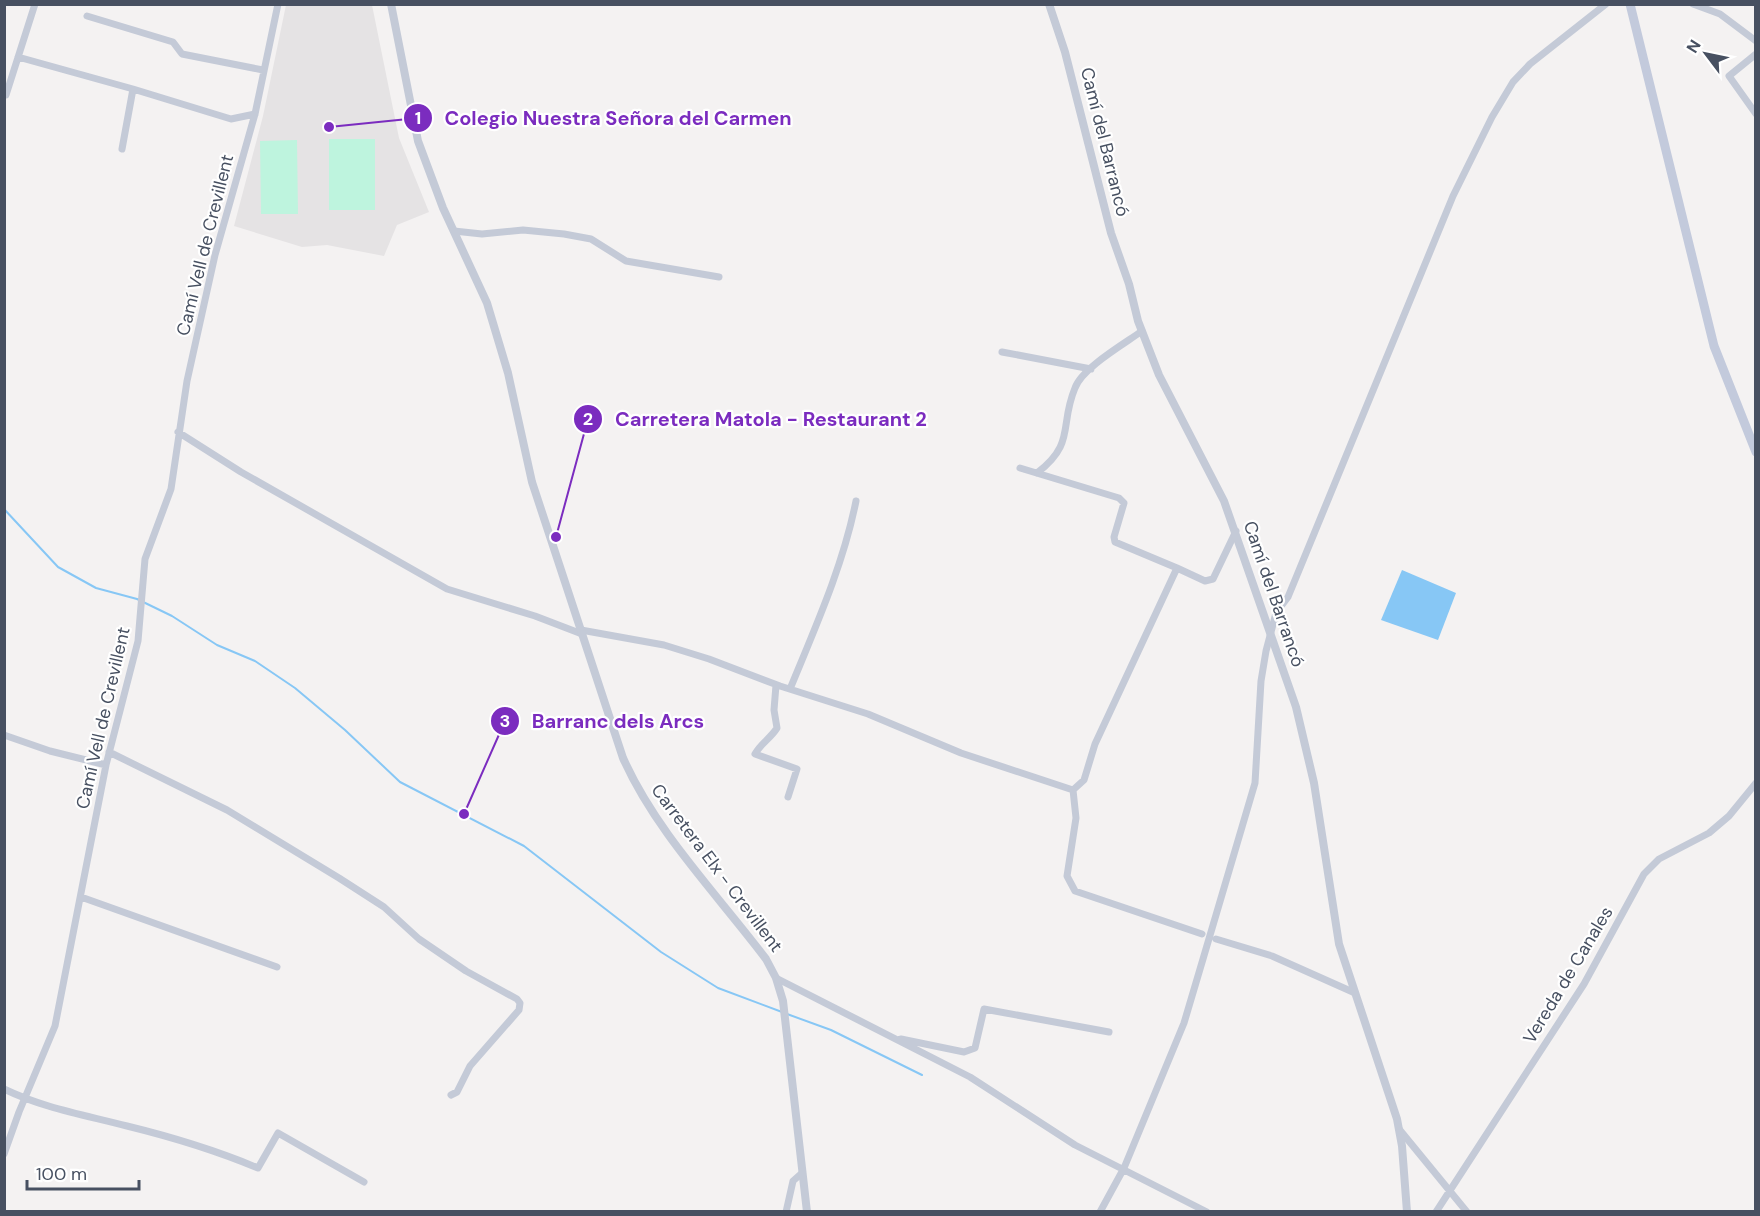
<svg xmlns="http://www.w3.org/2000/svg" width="1760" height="1216" font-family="'DM Sans',sans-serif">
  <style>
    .education { fill: #e5e3e4 }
    .green { fill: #bef4de }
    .water { fill: #87c7f5 }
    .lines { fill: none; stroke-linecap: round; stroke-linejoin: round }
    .stream { stroke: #87c7f5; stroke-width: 2 }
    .minor { stroke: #c4cad7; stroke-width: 7 }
    .tertiary { stroke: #c4cad7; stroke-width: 8 }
    .secondary { stroke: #c3cadc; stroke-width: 9 }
    .labels { text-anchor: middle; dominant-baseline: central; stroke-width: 4.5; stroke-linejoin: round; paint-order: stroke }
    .street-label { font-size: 18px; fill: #475061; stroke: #fff }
    .leader { fill: none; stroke: #7b2cbf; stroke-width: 2 }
    .callout-dot { fill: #7b2cbf; stroke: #fff; stroke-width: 2 }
    .mark-label { font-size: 18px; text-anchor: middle; font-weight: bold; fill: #fff }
    .callout-label { font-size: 20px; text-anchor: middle; font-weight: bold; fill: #7b2cbf; stroke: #fff; stroke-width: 4.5; stroke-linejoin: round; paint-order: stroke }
  </style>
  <rect width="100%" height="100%" fill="#f4f2f2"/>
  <path class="education" d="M286,5H372L399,138L429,212L397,225L384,256L327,245L302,247L234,226L263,116Z"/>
  <path class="green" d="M329,139H375V210H329Z
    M297,140L298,214H261L260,141Z"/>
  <path class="water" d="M1402,570L1456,593L1438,640L1381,620Z"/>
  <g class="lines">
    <path class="stream" d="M4,509L58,567L96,588L137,599L172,616L217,645L255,661L295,688L345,730L400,782L524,846L661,952L718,988L782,1012
      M787,1014L831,1030L922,1075"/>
    <path class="minor" d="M1693,4L1720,14L1756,41
      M87,16L173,42L182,54L263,70
      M1756,54L1729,76L1756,114
      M18,57L133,89L122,149
      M133,89L231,119L255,114
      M6,95L35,4
      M454,231L482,234L523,230L564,234L591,239L626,261L719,277
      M1002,352L1091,369
      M178,432L241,472L447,589L535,616L582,634
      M1020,468L1119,498L1124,503L1114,537L1115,542L1177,568L1095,744L1084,780L1073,790
      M1037,473C1076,443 1059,426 1075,388C1082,368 1124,344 1142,331
      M1177,568L1205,581L1213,579L1236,531
      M581,630L664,645L709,659L780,686L868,714L961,753L1073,790
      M776,685L774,710L777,728C770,739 761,743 755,754L797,769L788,797
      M790,689C815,628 843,566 856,501
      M4,735L50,751L106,765
      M109,752L227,810L339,878L384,907L419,939L466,971L517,999L520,1003L519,1010L470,1066L457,1092L451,1095
      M1073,790L1076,818L1067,876L1075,891L1202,934
      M81,897L277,967
      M1216,939L1272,956L1355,993
      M776,978L970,1077L1075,1145L1207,1212
      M901,1039L964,1052L975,1048L984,1009L1109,1032
      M4,1089C43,1108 85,1115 127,1126C172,1137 215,1150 258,1168L278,1133L364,1182
      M1399,1129L1467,1212
      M4,1154L19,1112L55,1026L106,765L138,641L145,559L171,489L187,381L215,255L255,114L278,4
      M786,1212L793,1181L802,1173
      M1100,1212L1124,1168L1184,1023L1203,959L1255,783L1261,681L1266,651L1276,613L1288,597L1453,196L1492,117L1513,82L1530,64L1606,4
      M1436,1212L1584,984L1644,874L1659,859L1709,833L1729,816L1756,783"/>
    <path class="tertiary" d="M391,4L418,141L443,208L487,303L508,373L532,482L623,758C656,832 717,894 766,959L776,978L783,1001L807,1212
      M1049,4L1065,52L1111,233L1129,284L1138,321L1159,375L1224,501L1296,707L1314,783L1339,944L1397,1119L1402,1146L1407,1212"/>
    <path class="secondary" d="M1630,4L1714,346L1756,452"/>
  </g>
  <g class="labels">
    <g class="street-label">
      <text transform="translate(1105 142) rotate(76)">Camí del Barrancó</text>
      <text transform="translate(205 245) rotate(-76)">Camí Vell de Crevillent</text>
      <text transform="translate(1274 594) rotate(71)">Camí del Barrancó</text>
      <text transform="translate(103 718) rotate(-77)">Camí Vell de Crevillent</text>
      <text transform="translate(717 868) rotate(53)">Carretera Elx - Crevillent</text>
      <text transform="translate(1568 975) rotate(-59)">Vereda de Canales</text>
    </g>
  </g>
  <path class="leader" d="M329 127L418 118M556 537L588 419M464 814L505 721"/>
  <g class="callout-dot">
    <circle cx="329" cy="127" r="6"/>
    <circle cx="556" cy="537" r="6"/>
    <circle cx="464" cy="814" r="6"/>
    <circle cx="418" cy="118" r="15"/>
    <circle cx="588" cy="419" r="15"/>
    <circle cx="505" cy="721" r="15"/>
  </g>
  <g class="mark-label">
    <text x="418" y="124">1</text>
    <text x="588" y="425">2</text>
    <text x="505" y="727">3</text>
  </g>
  <g class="callout-label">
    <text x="618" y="125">Colegio Nuestra Señora del Carmen</text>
    <text x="771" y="426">Carretera Matola - Restaurant 2</text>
    <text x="618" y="728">Barranc dels Arcs</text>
  </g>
  <rect width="1760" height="1216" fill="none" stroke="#475061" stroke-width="12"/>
  <g transform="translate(1706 54) rotate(302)" stroke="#ffffff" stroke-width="4.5" paint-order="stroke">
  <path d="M0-4.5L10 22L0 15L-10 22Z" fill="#475061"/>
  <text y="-9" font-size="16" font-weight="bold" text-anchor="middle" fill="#475061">N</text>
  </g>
  <path d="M27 1180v9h112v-9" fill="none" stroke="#475061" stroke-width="3"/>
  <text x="36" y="1180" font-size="18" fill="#475061" stroke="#ffffff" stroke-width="4.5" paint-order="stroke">100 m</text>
</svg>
